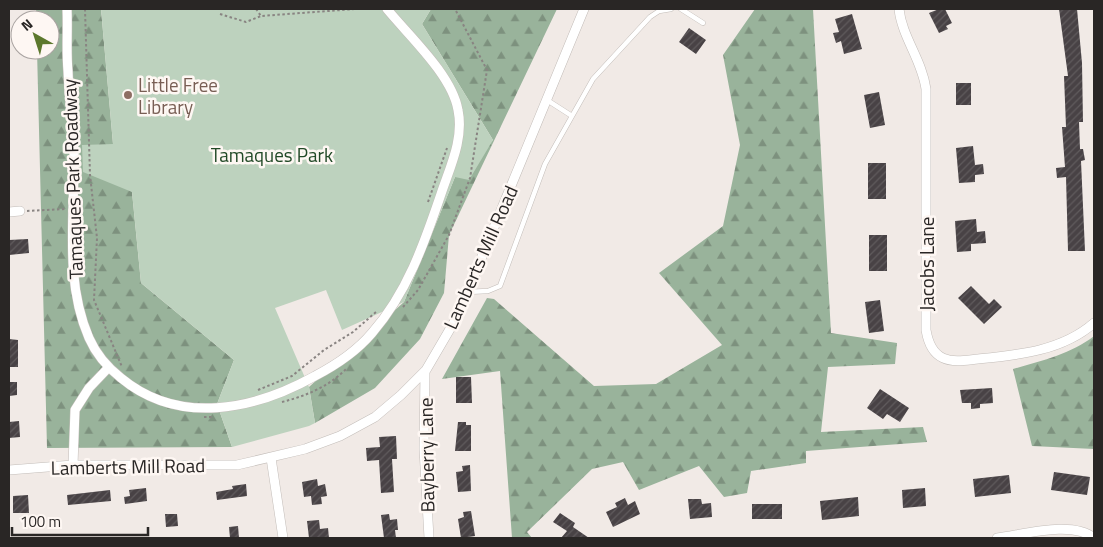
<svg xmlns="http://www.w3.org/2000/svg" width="1103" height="547" font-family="'Titillium Web',sans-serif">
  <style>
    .forest { fill: url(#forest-firs) }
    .green { fill: #bdd2be }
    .building { fill: url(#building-hatch) }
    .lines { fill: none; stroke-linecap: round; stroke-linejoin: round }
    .service-casing { stroke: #c3bdb9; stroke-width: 5.5 }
    .minor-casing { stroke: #c3bdb9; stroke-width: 10 }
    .path { stroke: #898482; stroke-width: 2; stroke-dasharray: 2.5 2.5; stroke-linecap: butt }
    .service { stroke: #fff; stroke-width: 4.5 }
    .minor { stroke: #fff; stroke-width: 9 }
    .education-dot { fill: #8d6e63; stroke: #fef7f3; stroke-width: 2 }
    .labels { text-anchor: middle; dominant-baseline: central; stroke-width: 5; stroke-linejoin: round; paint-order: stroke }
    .education-label { font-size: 19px; fill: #785e54; stroke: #fef7f3; text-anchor: start }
    .park-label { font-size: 19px; fill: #214926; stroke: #fef7f3 }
    .street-label { font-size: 19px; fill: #292625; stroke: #fef7f3 }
  </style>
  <defs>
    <pattern id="forest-firs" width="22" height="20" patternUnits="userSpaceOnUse" patternTransform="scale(1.25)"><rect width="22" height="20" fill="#99b39b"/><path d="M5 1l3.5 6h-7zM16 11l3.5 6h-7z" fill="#7d917e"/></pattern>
    <pattern id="building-hatch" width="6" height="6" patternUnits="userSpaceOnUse" patternTransform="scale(1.25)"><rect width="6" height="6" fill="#484245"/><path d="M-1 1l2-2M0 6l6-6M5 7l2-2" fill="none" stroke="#605b5d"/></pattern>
  </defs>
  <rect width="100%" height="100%" fill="#f1eae6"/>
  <path class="forest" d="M36,9H101L113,144L132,192L141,283L234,360L217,404L232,447L47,448L37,50H50V20H37Z
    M431,9H557L449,235L444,293L420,339L375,388L315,423L309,387L404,302L455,177L493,140L422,24Z
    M755,9H813L831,333L897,343L895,364L828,367L821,432L923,427L927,442L806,451V463L751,471L747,493L724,497L699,466L639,490L623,462L592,469L527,532L532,538H512L500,371L442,379L487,298L494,299L594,386L656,384L722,345L659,273L723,226L740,145L723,55Z
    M1094,336V449L1032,446L1013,369C1041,361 1071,354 1094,336Z"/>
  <path class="green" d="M101,9H431L422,24L493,140L469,180L455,177L404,302L342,330L326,290L275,308L309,387L315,423L309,426L232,447L217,404L234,360L141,283L132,192L83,172L82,145L113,144Z"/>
  <path class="building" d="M939,9H945L952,23L946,26L948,29L939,33L929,13Z
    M1059,9H1077L1082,63L1083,122H1079L1080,149H1083L1085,160L1081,161L1085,251H1068L1066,177L1057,178L1056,168L1065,167L1062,127H1066L1064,76H1068Z
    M852,14L862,49L844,54L841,41L836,43L833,33L839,32L835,19Z
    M689,28L706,40L696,54L679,42Z
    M956,83H971V105H956Z
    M879,92L885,125L870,128L864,95Z
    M973,146L975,165L983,164L984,174L975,175V182L959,183L956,148Z
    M868,163H886V199H868Z
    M976,219L977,232L985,231L986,243L971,244V251L957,252L955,221Z
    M869,235H887V271H869Z
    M28,239L29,253L9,255V240Z
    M971,286L989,304L994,299L1002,307L984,324L958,298Z
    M880,300L884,331L869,333L865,302Z
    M9,339L18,340V367H9Z
    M456,377H471L472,403H456Z
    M9,382H17V395L9,396Z
    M992,388L993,403L980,404V408L971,409V403H962L960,390Z
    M880,389L909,408L900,422L887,414L883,419L867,408Z
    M19,421L20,437L9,438V422Z
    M458,422H466V425H471V451H455Z
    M396,436L397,459H392L394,492L381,493L379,460L367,461L366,448L380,447L379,437Z
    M470,465L471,491L458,492L456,472L463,471L462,466Z
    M1054,472L1090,477L1087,495L1051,490Z
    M1009,475L1011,493L975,497L973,479Z
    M317,479L318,486L325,484L327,496L321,497L322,504L312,505L311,496L304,497L302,482Z
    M246,484L247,496L217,500L216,492L233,489L232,486Z
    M146,488L147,501L125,504L124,497L130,496L129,490Z
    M925,488L926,506L903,508L902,490Z
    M110,490L111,501L68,505L67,495Z
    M28,495L29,513H13V496Z
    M858,497L859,516L822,520L820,501Z
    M625,498L628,505L635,501L640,514L613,527L606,512L617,507L615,503Z
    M688,499H701L702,504L711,503L712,517L690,519Z
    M752,504H782V519H752Z
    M471,511L475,536L461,538L458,519L464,517L463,512Z
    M560,513L575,523L573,527L589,538H561L567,531L553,522Z
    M165,514H177L178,526L166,527Z
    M389,514L390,520L397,519L398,530H395L396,538H384L381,515Z
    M319,520L320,529L328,528L329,538H309L307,521Z
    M238,526L239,538H230L229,527Z"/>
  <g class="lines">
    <defs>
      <path id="service" d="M681,9L703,23
        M547,100L572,116
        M467,292L488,291L500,286L545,164L593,79L650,17L659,11L671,9"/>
      <path id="minor" d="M67,9C68,30 66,50 68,71C69,102 75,133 74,164C74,222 65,283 89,338C96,354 107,367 121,378C179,426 254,410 315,376C336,365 356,352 372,333C407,293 424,244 441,194C450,167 464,139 458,110C452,75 409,36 387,9
        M899,9C902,37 922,60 926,89V330C928,342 932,353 943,358C954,363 967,360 978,359C1018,355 1062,351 1094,323
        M9,212L20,211
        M425,371L424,449L429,538
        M271,458L283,538
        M73,465L75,410L89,388L109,367
        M9,470L73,465H237L305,449L340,436L375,417L401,395L426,370L457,317L584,9
        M997,538C1023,535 1072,520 1094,538"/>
    </defs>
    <use href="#service" class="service-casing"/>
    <use href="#minor" class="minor-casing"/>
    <path class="path" d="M85,9L90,175L97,238L94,300L122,367
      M256,9L261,16L355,9
      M220,14L246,22L261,16
      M428,202L447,148
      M27,211L65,209
      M403,307L418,290L449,235L470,178L487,70L455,9
      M258,390L292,376L324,350L353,332L376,312
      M282,402C306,396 330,386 347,368
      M204,417H214"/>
    <use href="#service" class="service"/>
    <use href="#minor" class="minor"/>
  </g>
  <circle class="education-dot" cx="128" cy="95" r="5"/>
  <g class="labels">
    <g class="education-label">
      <text x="138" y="84">Little Free<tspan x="138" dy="22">Library</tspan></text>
    </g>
    <g class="park-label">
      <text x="272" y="154">Tamaques Park</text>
    </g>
    <g class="street-label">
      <text transform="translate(72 179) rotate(-92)">Tamaques Park Roadway</text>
      <text transform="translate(480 257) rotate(-66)">Lamberts Mill Road</text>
      <text transform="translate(926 264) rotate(-90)">Jacobs Lane</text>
      <text transform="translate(426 455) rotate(-91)">Bayberry Lane</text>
      <text transform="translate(128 466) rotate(-1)">Lamberts Mill Road</text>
    </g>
  </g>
  <rect width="1103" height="547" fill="none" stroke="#292625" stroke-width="20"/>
  <g transform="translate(35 35) rotate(321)"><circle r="24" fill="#fef7f3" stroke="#a9a3a1"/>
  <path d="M0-4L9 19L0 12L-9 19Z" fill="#5c782d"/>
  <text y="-8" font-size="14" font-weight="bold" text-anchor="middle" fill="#292625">N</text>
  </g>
  <path d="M12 527v8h136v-8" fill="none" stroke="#292625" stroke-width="2.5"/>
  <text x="20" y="527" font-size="15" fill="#292625" stroke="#fef7f3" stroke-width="4" paint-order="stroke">100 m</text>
</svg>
